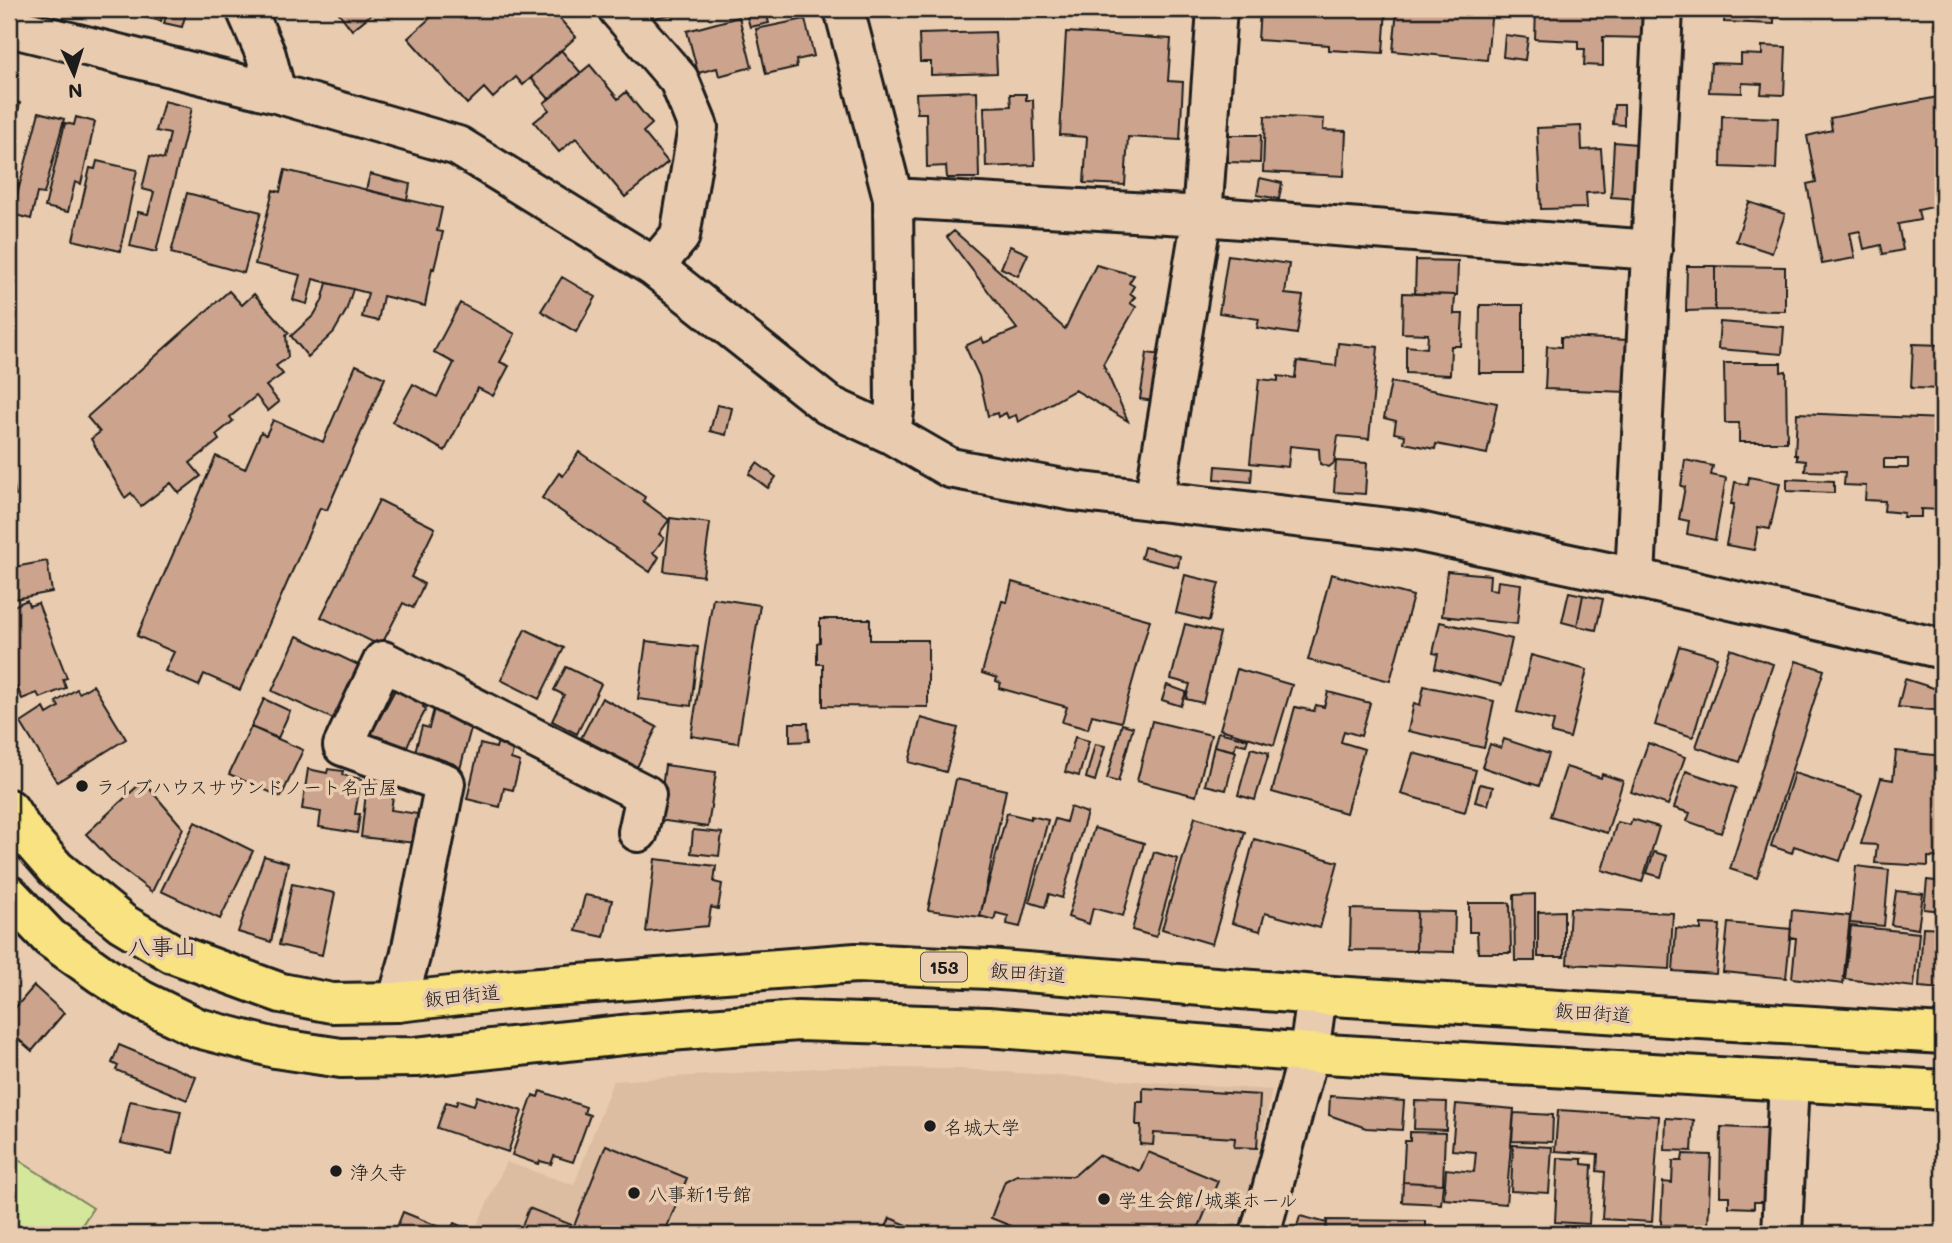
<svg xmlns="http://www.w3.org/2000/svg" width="1952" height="1243" font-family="Mali,'Klee One',sans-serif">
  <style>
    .built { fill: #dcbda2 }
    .green { fill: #d5e79b; stroke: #78825c; stroke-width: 2 }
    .building { fill: #cca48d; stroke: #1c1c1c; stroke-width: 2; fill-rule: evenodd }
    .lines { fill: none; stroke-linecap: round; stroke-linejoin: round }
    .minor-casing { stroke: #1c1c1c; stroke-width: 44 }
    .highway-casing { stroke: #1c1c1c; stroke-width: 44 }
    .minor { stroke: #e9ccaf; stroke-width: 38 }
    .highway { stroke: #f8e281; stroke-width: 38 }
    .poi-dot { fill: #1c1c1c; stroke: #e9ccaf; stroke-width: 2.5 }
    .labels { text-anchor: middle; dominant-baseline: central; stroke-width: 7; stroke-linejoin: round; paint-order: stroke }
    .shield { fill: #e9ccaf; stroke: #5a5148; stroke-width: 2 }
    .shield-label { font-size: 18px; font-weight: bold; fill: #1c1c1c }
    .poi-label { font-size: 19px; fill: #1c1c1c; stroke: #e9ccaf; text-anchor: start }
    .street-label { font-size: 19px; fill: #1c1c1c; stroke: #e9ccaf }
    .quarter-label { font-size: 23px; fill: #1c1c1c; stroke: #e9ccaf }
  </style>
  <rect width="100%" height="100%" fill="#e9ccaf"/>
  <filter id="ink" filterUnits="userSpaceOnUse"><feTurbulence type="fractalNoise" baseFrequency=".0143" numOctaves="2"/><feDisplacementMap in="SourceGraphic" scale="14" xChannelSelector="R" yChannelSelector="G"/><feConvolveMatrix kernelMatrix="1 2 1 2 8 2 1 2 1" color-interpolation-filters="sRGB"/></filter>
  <g filter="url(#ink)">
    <path class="built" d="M831,1067L960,1069L1272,1090L1248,1201L1238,1234H473L506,1162L574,1185L613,1081Z"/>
    <path class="green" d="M9,1154L93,1208L76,1234H9Z"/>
    <path class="building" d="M110,9H164L161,21Z
      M168,9H187L182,27L164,23Z
      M336,9H372L374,12L352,30Z
      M440,9H452L460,18L470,9H551L576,37L523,85L516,77L493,98L484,88L467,104L408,38Z
      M651,9H701L653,18Z
      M745,9H765L769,23L750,27Z
      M1117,9H1184V18L1117,15Z
      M1260,9H1386L1383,53L1329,50V45L1258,40Z
      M1397,9H1492L1487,60L1393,51Z
      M1536,9H1649L1648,38L1603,37V66L1584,65L1585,49H1578V41L1535,39Z
      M1725,9H1787L1786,14L1774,13V24L1724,22Z
      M739,17L752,67L719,76L717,68L698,73L687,31Z
      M805,19L814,56L796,60L797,67L766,74L756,29Z
      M995,32L997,73L931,75V62H920L919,34Z
      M1066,32L1171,39L1168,81L1183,82L1180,140L1128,137L1125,185L1084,183L1087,137L1060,135Z
      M1505,35L1528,38L1525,60L1503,57Z
      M1762,46L1786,47L1784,95L1761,94L1762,84L1742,83V93L1709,92L1711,63L1741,64V54L1762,55Z
      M561,50L581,73L549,99L531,78Z
      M590,65L618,99L626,92L652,124L643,132L668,162L625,197L576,138L559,152L534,122L549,110L544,103Z
      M977,91L979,178H947L946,166L927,167L926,113H917L916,93Z
      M1010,94H1026V100H1033L1035,165L986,167L984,107L1011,106Z
      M1943,96V205L1918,210L1920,220L1898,224L1903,250L1883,254L1881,245L1864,249L1860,231L1850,233L1855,258L1822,264L1807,184L1816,182L1807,136L1832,130L1830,118Z
      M9,100L20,103L11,142H9Z
      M164,101L192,108L156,252L130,246L138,212L148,214L154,192L142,189L150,156L164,159L170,134L156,131Z
      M1614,105H1624V125L1613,124Z
      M39,112L64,119L44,194L37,193L31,219L12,214Z
      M1265,116L1324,119L1323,130L1346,131L1344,176L1263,172Z
      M1722,116L1778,118L1776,169L1721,167Z
      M76,117L95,122L81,184L75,182L68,212L45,207L65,123L74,125Z
      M1581,126L1582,150L1601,149L1604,192L1586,193L1587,208L1541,209L1537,128Z
      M1228,135H1261L1260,163L1228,162Z
      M1614,142L1636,144V147L1656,148L1653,200L1611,197Z
      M97,161L137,170L120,251L73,240L90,168L95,169Z
      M285,170L442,208L437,231L443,232L434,269L432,268L425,306L383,296L378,321L362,317L368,293L313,279L307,304L293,300L300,275L255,264L273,190L280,192Z
      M370,174L410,184L407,200L366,190Z
      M1260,178L1282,183L1279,199L1257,195Z
      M9,182L18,184L10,214H9Z
      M187,193L261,212L244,273L171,253Z
      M1749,202L1785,214L1772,253L1736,241Z
      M954,231L1065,329L1096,265L1134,275L1129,283L1134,286L1130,293L1135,297L1130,303L1136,307L1103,364L1128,421L1075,390L1018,422L1016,415L1008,418L1006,413L998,417L997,413L988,416L979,376L965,346L982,338L984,343L1017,329L947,237Z
      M1010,246L1028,254L1018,276L1001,268Z
      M1228,255L1289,264L1285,294L1303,296L1297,334L1257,328L1259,319L1219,313Z
      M1416,260L1458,261L1457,295L1415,294Z
      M1687,266H1715V310L1686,311Z
      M1715,266L1785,267V311L1715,310Z
      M562,277L596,297L576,332L541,311Z
      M327,283L353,289L346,311L334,332L308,357L291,336L314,315L322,301Z
      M229,291L242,305L254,294L289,333L286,335L288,357L276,366L283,374L266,386L279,402L268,411L256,396L230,417L233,421L216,435L219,440L190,463L201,476L179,493L171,483L141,506L131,493L125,498L91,439L100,432L87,417Z
      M1403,293L1455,295L1454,314H1463L1461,346H1451L1450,375L1406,373V346L1427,348L1428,334L1402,333Z
      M460,303L515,334L500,362L509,366L493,396L478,388L445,451L392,422L413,384L437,397L454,363L434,352Z
      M1480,305H1523V373H1479Z
      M1720,322L1784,327L1782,354L1718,349Z
      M1561,337L1629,340L1627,392L1545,389L1547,346L1561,347Z
      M1338,343L1378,347L1369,439L1338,436L1334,463L1329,467L1320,464L1319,449L1290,446L1288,467L1250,463L1259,379L1278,381V376L1295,378L1297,361L1336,366Z
      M1913,344L1943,345V389L1911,388Z
      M1147,353L1162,355L1154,401L1140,399Z
      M1724,363H1781V372L1786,371L1787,442H1739V423H1725Z
      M356,365L385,378L327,510L320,508L240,690L204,674L199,686L165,671L174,652L137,636L216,456L245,469L261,432L266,435L273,420L323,442Z
      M1391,382L1497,403L1487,454L1436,444L1435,449L1404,443L1405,435L1394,433L1396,421L1384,418Z
      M717,405L732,408L726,435L710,431Z
      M1797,413L1943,419V510L1921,509V517H1903L1904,513L1884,511L1885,501L1865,500L1866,486L1844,485L1845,472L1805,471L1806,461L1797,460V455H1795ZM1884,459H1908V468H1884Z
      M579,452L645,497L643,501L669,520L659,534L664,538L653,553L659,557L650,572L542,498L559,473L563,476Z
      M1685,460L1713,466L1711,475L1726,478L1715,540L1687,534L1689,521L1679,519L1685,487L1681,486Z
      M1336,461L1367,463L1365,494L1334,492Z
      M9,462L16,496L9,497Z
      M757,463L776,477L768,488L749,474Z
      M1216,466L1252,469L1251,482L1215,479Z
      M1749,477L1780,483L1770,529L1758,527L1754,550L1726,545L1734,504H1731L1735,482L1748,485Z
      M1787,479L1834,481V493L1787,491Z
      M379,500L435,528L411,577L424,584L413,608L403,603L381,646L321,617Z
      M670,518L710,523L703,576L664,571Z
      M1144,547L1180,556L1178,567L1141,558Z
      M47,561L52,592L9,600V568Z
      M1447,571L1490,575L1489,589L1497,590L1498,581L1521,584L1517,624L1442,616Z
      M1331,574L1413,596L1390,681L1308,660Z
      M1185,575L1219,583L1209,621L1176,613Z
      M1012,582L1150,620L1121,722L1092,715L1088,729L1062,722L1067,707L999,688L1001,683L996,681L997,678L982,673L1002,601L1007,602Z
      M1569,592L1583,595L1577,626L1562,622Z
      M1583,595L1603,599L1596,630L1577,626Z
      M713,598L760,605L738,743L691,736Z
      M27,600L29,606L38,603L67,678L63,679L66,688L40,698L37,693L22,699L17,687L9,689V608Z
      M820,619H870V640H928V707L823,706V664H817V643L820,642Z
      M1440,622L1512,639L1502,685L1435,668L1438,654L1433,653Z
      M1185,624L1220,633L1203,703L1186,699L1190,684L1171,679Z
      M525,629L564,648L539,699L501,680Z
      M297,636L367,669L342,723L272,691Z
      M646,641L698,647L691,706L638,699Z
      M1679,646L1717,657L1693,737L1655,725Z
      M1730,649L1773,664L1740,762L1696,747Z
      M1531,655L1587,670L1570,738L1551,733L1554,721L1517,712Z
      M1796,661L1824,670L1757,878L1730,869Z
      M566,667L601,684L577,734L552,721L564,695L554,690Z
      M1237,669L1292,685L1274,745L1220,729Z
      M1905,679L1943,691V711L1898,707Z
      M93,685L126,739L57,782L21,723L44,708L47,714L59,707L56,702L77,689L79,693Z
      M1167,685L1186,692L1181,706L1162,700Z
      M1424,686L1494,701L1484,748L1408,731L1414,703L1420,705Z
      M396,688L425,703L423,707L426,709L403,754L370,736Z
      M1328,692L1370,703L1361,736L1344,731L1341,742L1364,749L1346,813L1272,792L1295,707L1314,711L1316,705L1324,707Z
      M602,698L657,727L637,767L581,738Z
      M264,699L290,711L278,738L251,727Z
      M434,709L470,719L472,724L460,769L413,759L422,726L429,728Z
      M921,718L958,728L946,772L909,762Z
      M1152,721L1211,735L1196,796L1137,781Z
      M790,723H808L809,741L790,742Z
      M1122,724L1133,727L1118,782L1107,779Z
      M251,727L303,750L281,797L229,774Z
      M1218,732L1248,739L1246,745L1236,743L1234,751L1214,746Z
      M499,737L515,741L511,759L520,762L513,790L504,788L500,807L467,799L480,744L496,748Z
      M1075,737L1089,741L1079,776L1065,772Z
      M1504,739L1549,754L1539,786L1482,767L1490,744L1501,748Z
      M1648,743L1685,757L1668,805L1631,792Z
      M1095,744L1105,746L1095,781L1086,778Z
      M1214,746L1236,751L1226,790L1205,785Z
      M1251,748L1269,753L1255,800L1238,795Z
      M1896,751L1943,756V855L1942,858L1928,857V866L1875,863L1877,845L1861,844L1881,778L1893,780Z
      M1413,753L1476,770L1465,812L1401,794Z
      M665,765L716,772L708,827L658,820Z
      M1566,767L1601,778L1602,774L1623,781L1607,833L1550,816Z
      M308,769L327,773L328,769L343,771L342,775L361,779L355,814H360L357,833L319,827L321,812L302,809Z
      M1686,771L1736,788L1721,833L1687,821L1690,813L1674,808Z
      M1794,773L1862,795L1840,861L1794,846L1792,853L1771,846Z
      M956,779L1006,790L980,917L928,910Z
      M143,781L183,828L152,892L113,862L86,834Z
      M1480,784L1493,787L1488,805L1475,802Z
      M366,793L393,797L391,810L418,814L415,843L361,837Z
      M1070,807L1087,813L1062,898L1049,894L1045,907L1029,902L1055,819L1066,822Z
      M1007,813L1031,819V816L1048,820L1020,927L1007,924L1008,916L996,913L994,920L980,916Z
      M1195,817L1245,832L1212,944L1162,929Z
      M1632,819L1659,827L1642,882L1602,870L1617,822L1630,825Z
      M195,822L253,851L220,919L161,891Z
      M1094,828L1144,843L1123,916L1093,908L1089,924L1068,917Z
      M693,830L722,833L719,856L691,853Z
      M1254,839L1338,862L1320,928L1265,913L1260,931L1232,923Z
      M1154,852L1178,859L1156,937L1132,930Z
      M1654,852L1667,856L1661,877L1647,873Z
      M264,856L288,863L271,942L238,932Z
      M655,859L716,866L714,882L722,884L718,909L711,907L708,926L646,932Z
      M1856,866L1889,870L1884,926L1850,923Z
      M1927,880L1943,882V911L1924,909Z
      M292,884L335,893L322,955L279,945Z
      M1896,891L1923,894L1918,929L1891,925Z
      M1535,894V961H1515L1514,895Z
      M585,895L612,900L604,937L576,931Z
      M1469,903H1510L1511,953H1478L1477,932H1469Z
      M1570,908L1673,913L1670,969L1567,964Z
      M1351,909L1417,911L1416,951L1350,950Z
      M1792,910L1850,916L1843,984L1792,978L1796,938L1790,937Z
      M1417,911L1455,912L1454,952L1416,951Z
      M1564,911V957H1538V912Z
      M1728,923L1791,929L1786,978L1723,972Z
      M1701,924L1720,925L1716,974L1673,971L1676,928L1701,930Z
      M1851,926L1919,933L1914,987L1845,979Z
      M1923,927L1943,928V989L1919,987Z
      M34,986L64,1013L32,1051L9,1031V1015Z
      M119,1045L196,1077L187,1100L116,1070L118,1066L112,1063Z
      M1143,1088L1260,1095L1257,1148L1234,1147L1235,1138L1154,1133L1153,1145L1140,1144L1141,1125H1136L1137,1102H1143Z
      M540,1091L586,1107L584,1113L590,1115L573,1162L554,1156L551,1164L540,1161L538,1164L512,1155L533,1095L538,1097Z
      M477,1096L522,1111L508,1152L437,1128L446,1102L456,1105L458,1100L474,1105Z
      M1330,1096L1404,1101L1402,1130L1366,1128L1329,1115Z
      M130,1101L181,1111L172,1154L121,1143Z
      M1415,1101L1447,1102L1446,1130L1414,1129Z
      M1456,1104L1514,1109L1506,1204L1444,1199L1446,1169L1474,1172L1476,1152L1452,1150Z
      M1558,1110L1659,1116L1652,1222L1602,1219L1605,1172L1597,1171L1598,1154L1555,1151Z
      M1514,1113L1553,1115L1552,1142L1512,1141Z
      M1666,1118L1694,1120L1692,1151L1665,1150Z
      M1721,1127L1766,1129L1765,1202H1754V1208L1729,1207V1196H1720Z
      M1410,1132L1445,1133L1443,1184L1403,1182L1405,1141H1410Z
      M606,1145L687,1178L664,1234H519L529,1208L574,1226Z
      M1513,1145L1552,1147L1549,1193L1511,1191Z
      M1148,1152L1218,1181L1196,1234H1019L1021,1230L991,1218L1005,1181L1017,1175L1074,1176L1098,1155L1140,1171Z
      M1683,1154L1711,1155L1708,1227L1661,1225L1663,1182L1672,1183L1673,1161H1682Z
      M1558,1158L1582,1159V1164L1592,1165L1589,1224L1555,1222Z
      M1403,1182L1443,1184L1441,1204L1402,1202Z
      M403,1212L450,1231L454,1223L470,1230L469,1234H401L395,1232Z
      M1300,1216L1327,1223L1324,1234H1295Z
      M890,1218L929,1234H883Z
      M1327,1220L1426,1221V1234H1326Z"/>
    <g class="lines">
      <defs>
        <path id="minor" d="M246,9L266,55L276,93
          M618,9L679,80L698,127L680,236L654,267
          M844,9L893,198L895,404L891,434
          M9,27L276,93L458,146L654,267L828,405L891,434L950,468L1074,491L1415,531L1635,578L1943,649
          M893,198L1202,216L1652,250
          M1154,501L1202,216L1217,9
          M1635,578L1663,9
          M397,1002L410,957L445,783L343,746L383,661L646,795L638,832
          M1260,1234L1309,1053L1317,995
          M1782,1234L1789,1080"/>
        <path id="highway" d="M9,809L23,831L56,869L122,923L172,953L281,993L332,1003L397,1002L514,989L856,963L988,969L1317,995L1943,1034
          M9,895L50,938L102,975L141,1000L198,1028L275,1048L341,1058L416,1057L632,1034L798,1021L988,1027L1309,1053L1943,1090"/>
      </defs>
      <use href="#minor" class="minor-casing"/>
      <use href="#highway" class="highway-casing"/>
      <use href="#minor" class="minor"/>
      <use href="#highway" class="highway"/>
    </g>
  </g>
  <g class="poi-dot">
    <circle cx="82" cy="786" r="7"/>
    <circle cx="930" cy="1126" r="7"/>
    <circle cx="336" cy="1171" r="7"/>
    <circle cx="634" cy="1193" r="7"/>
    <circle cx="1104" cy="1199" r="7"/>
  </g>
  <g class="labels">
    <rect class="shield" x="921" y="952.5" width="46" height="29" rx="5"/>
    <g class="shield-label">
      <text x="944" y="967">153</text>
    </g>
    <g class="poi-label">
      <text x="96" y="786">ライブハウスサウンドノート名古屋</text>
      <text x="944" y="1126">名城大学</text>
      <text x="350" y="1171">浄久寺</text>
      <text x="648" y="1193">八事新1号館</text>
      <text x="1118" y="1199">学生会館/城薬ホール</text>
    </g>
    <g class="street-label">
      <text transform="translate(1028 972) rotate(4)">飯田街道</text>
      <text transform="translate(462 995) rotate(-6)">飯田街道</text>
      <text transform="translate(1593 1012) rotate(4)">飯田街道</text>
    </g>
    <g class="quarter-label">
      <text x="162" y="946">八事山</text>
    </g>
  </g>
  <rect width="1952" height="1243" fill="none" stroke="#e9ccaf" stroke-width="35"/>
  <rect x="18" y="18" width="1917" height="1208" fill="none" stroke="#1c1c1c" stroke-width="2.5" filter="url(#ink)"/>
  <g transform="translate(74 74) rotate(176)" stroke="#e9ccaf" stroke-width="5" paint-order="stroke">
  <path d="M0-5L12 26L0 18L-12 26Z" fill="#1c1c1c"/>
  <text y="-10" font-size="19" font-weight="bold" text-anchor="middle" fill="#1c1c1c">N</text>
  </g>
</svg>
